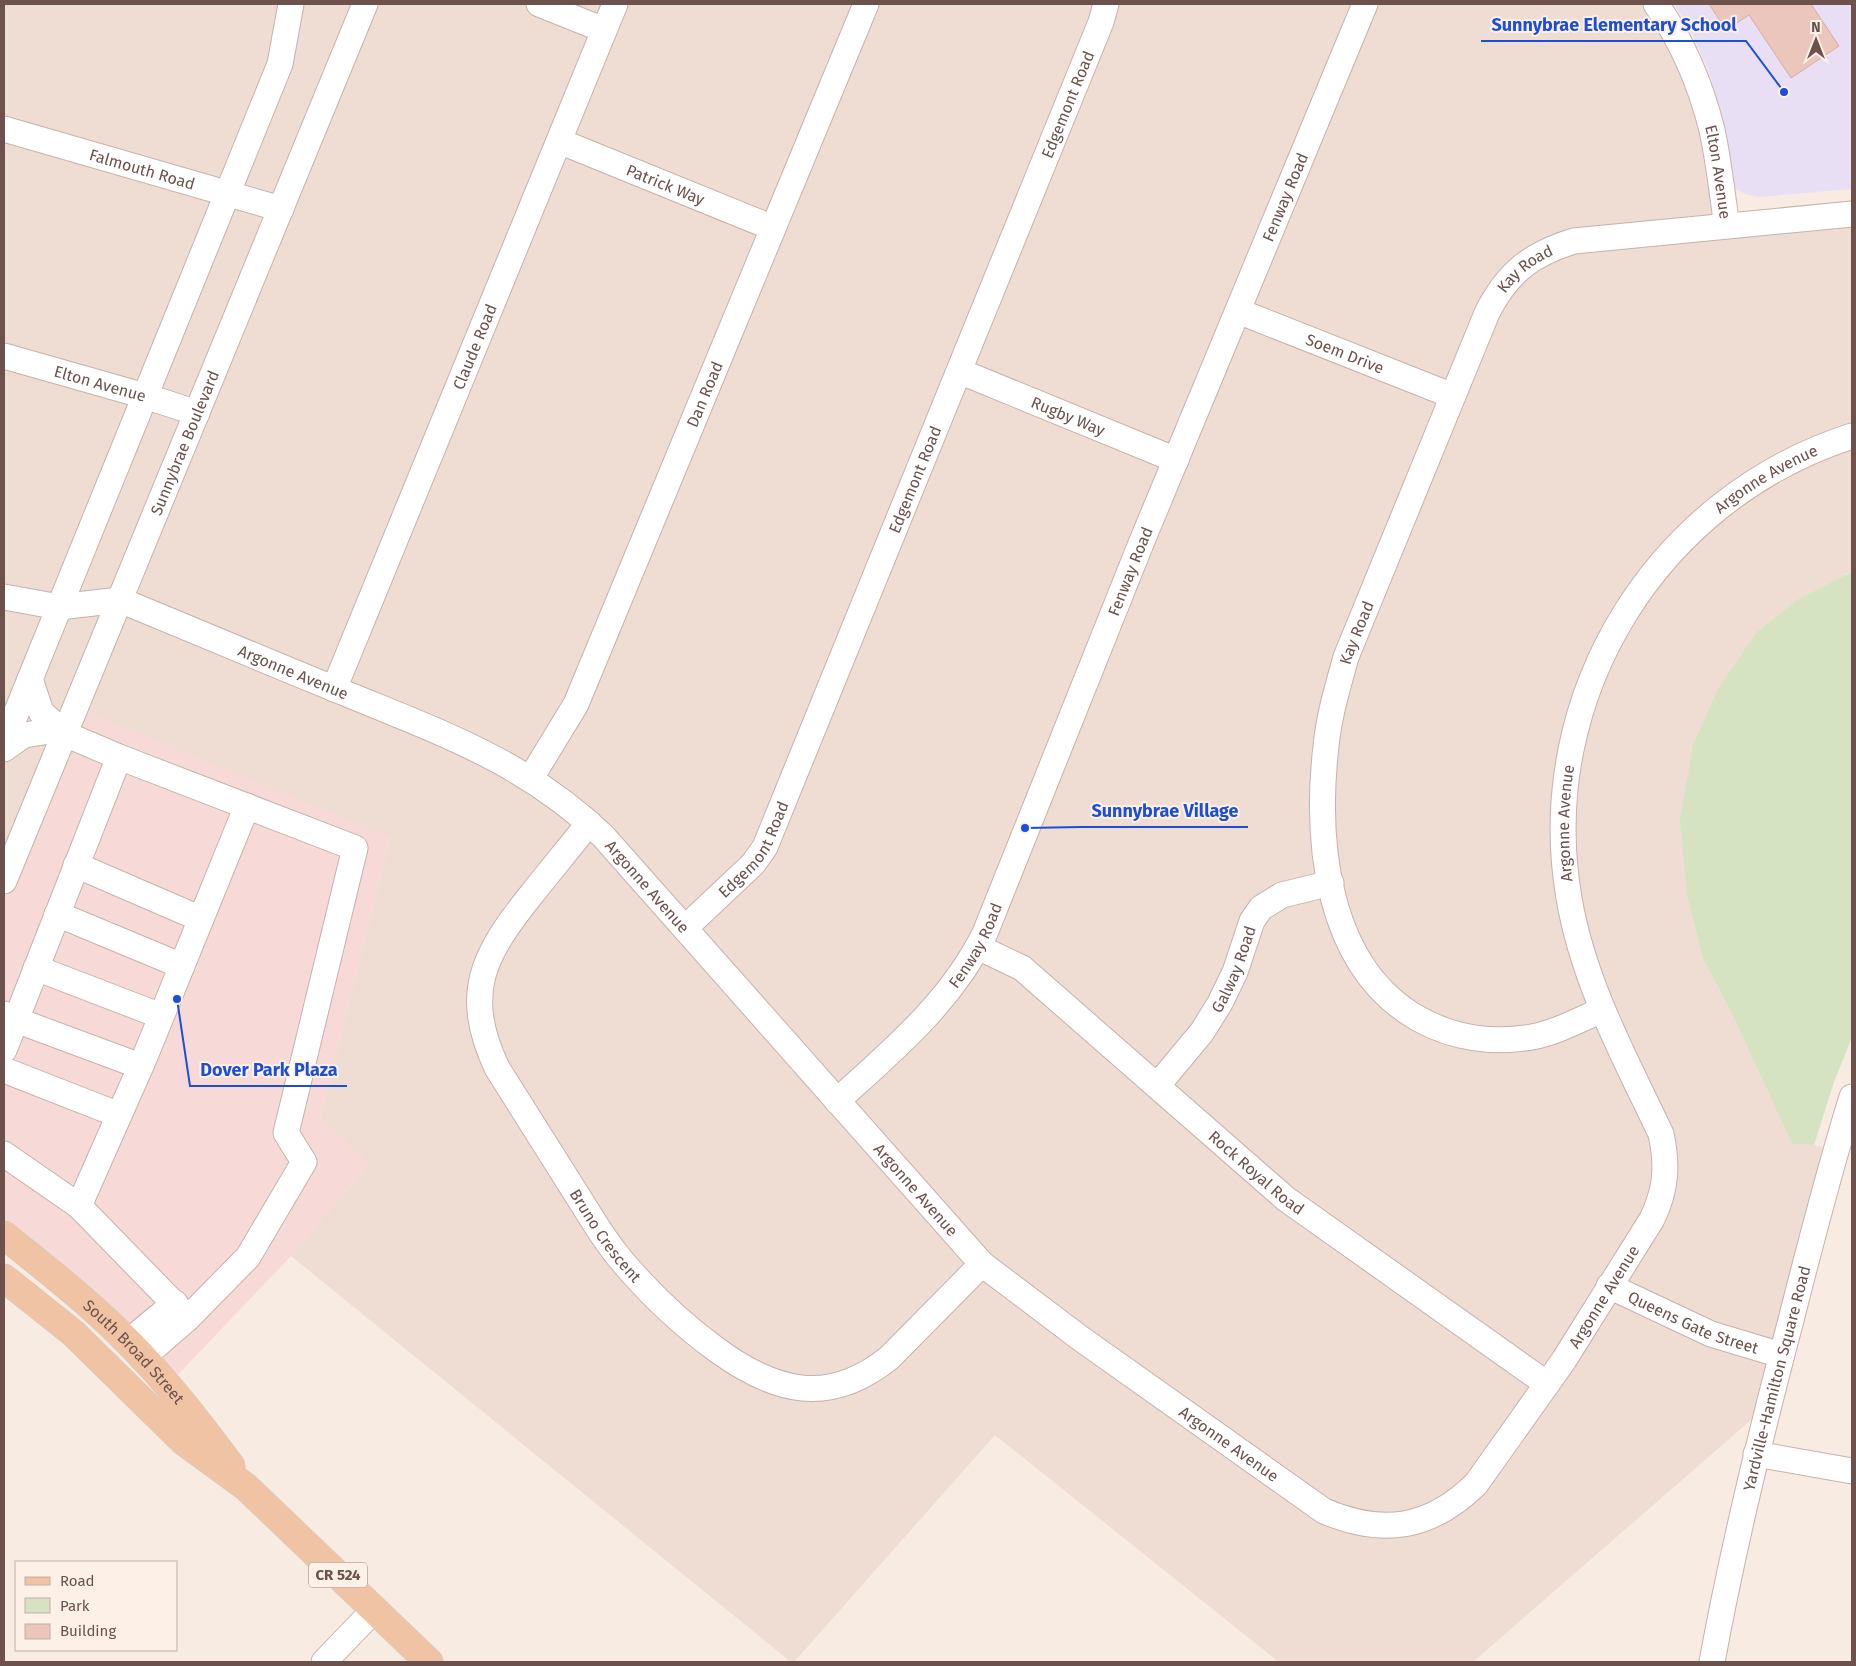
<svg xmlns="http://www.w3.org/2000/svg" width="1856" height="1666" font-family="'Fira Sans',sans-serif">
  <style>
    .residential { fill: #efdcd2 }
    .commercial { fill: #f7dad7 }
    .education { fill: #e8dff4 }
    .green { fill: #d6e3c3 }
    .building { fill: #eac6bd; stroke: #daaba0 }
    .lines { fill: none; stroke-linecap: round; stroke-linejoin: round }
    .minor-casing { stroke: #c7b2ab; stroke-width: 27 }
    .major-casing { stroke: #d3cbc9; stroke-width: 29 }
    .minor { stroke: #fff; stroke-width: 25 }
    .major { stroke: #efc3a3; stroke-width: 28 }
    .labels { text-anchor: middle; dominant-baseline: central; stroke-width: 4; stroke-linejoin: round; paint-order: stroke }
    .shield { fill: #fcf0e7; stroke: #97817a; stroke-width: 1 }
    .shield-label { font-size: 15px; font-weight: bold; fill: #6c514c }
    .street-label { font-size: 16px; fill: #6c514c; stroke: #fcf0e7 }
    .leader { fill: none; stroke: #1d4ed8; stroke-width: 2 }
    .callout-dot { fill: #1d4ed8; stroke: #fcf0e7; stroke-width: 2 }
    .callout-label { font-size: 18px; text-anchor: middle; font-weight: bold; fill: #1d4ed8; stroke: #fcf0e7; stroke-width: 4; stroke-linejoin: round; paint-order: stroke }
  </style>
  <rect width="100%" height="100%" fill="#f8ebe2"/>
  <path class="residential" d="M4,4H1656L1683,51L1727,226L1852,214V572L1846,574L1687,896L1703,959L1732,1014L1792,1144L1814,1145L1835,1150L1775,1399L1474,1661L1279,1662L995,1435L794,1662H791L291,1256L369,1164L320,1117L390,837L4,881Z"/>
  <path class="commercial" d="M76,707L390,837L320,1117L369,1164L291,1256L167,1386L4,1235V881Z"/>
  <path class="education" d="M1674,4H1852V189L1759,197L1745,194L1735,188L1729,171L1721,113L1709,72L1689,27Z"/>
  <path class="green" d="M1852,572V1037L1834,1082L1814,1145L1792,1144L1732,1014L1703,959L1687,896L1680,819L1693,745L1718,689L1756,633L1797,600Z"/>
  <path class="building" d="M1709,4H1811L1839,46L1791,78L1749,15L1726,30Z"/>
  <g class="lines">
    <defs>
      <g id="minor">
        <path d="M539,4L604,30"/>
        <path id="s1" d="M1656,4C1682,41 1701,86 1712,130C1719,162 1722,194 1727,226"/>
        <path id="s2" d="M4,129L281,209"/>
        <path id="s3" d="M559,141L773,228"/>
        <path id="s4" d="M1238,311L1453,396"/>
        <path id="s5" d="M4,356L145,396L197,413"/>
        <path id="s6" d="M959,371L1176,460"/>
        <path id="s7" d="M4,597L59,607L120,600C195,631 271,663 347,694C444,734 525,762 603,836L982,1264L1080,1338L1324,1511C1383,1536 1430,1529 1476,1484L1564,1360L1652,1219C1666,1190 1668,1166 1661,1134C1625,1058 1583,982 1569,898C1534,695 1658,498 1852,436"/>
        <path d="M30,679L41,712L65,734"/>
        <path id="s8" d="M334,689L615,4"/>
        <path d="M4,743L280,64L291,4"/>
        <path d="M4,749L24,735L50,731L65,734L119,757L355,848L286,1133L304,1162L248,1257L188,1318L79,1206L4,1154"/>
        <path d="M119,757L16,1020L140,1066"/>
        <path id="s9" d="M531,778L576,704L866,4"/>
        <path id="s10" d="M589,823C570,847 550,871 531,895C483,955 462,993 497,1068C522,1108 547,1148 572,1187C590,1215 606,1244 628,1268C655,1299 684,1326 717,1350C776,1393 829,1406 889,1358L982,1264"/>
        <path d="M76,865L201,919"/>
        <path id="s11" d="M4,881L365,4"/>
        <path d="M57,914L182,966"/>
        <path id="s12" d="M685,928L753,864L765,847L1101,22L1106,4"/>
        <path id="s13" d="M978,947L1022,968L1286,1199L1547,1384"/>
        <path d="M36,968L161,1016"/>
        <path id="s14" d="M1602,1010C1579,1020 1557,1032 1532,1037C1493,1044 1453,1038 1419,1019C1326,967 1315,841 1326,746C1329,715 1338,686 1346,657L1487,313C1507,273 1531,254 1574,241L1852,214"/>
        <path d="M4,1014L16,1020L4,1050"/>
        <path d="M4,1070L119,1115"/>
        <path id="s15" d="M1157,1086L1202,1032L1220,1003L1235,972L1252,921L1261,908L1282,895L1331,883"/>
        <path id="s16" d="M837,1101C893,1050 951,1002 985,933L1142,541L1365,4"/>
        <path d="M79,1206L144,1059L247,806"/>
        <path id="s17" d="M1609,1286L1711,1334L1781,1355"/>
        <path d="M128,1342L175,1303"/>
        <path d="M142,1358L188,1318"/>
        <path d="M1756,1454L1852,1471"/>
        <path d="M324,1662L374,1610"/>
        <path id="s18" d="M1712,1662C1733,1547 1761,1433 1791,1320C1810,1245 1829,1171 1852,1097"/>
      </g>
      <g id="major">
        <path id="s19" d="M4,1235C46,1269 90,1303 128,1342C166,1380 199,1423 231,1466"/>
        <path d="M4,1278L73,1333L183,1441L246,1487L429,1662"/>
      </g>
    </defs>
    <use href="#minor" class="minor-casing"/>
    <use href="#major" class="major-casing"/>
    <use href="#minor" class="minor"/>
    <use href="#major" class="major"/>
  </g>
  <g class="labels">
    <rect class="shield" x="309" y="1562.5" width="58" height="25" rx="4"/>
    <g class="shield-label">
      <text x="338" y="1575">CR 524</text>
    </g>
    <g class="street-label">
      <text stroke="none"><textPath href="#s12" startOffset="916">Edgemont Road</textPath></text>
      <text stroke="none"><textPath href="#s2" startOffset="144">Falmouth Road</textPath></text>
      <text stroke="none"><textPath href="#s1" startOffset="181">Elton Avenue</textPath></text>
      <text stroke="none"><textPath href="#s3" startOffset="115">Patrick Way</textPath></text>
      <text stroke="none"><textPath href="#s16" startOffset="1020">Fenway Road</textPath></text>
      <text stroke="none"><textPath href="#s14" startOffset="1020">Kay Road</textPath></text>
      <text stroke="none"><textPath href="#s8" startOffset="370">Claude Road</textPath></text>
      <text stroke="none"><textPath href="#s4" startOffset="115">Soem Drive</textPath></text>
      <text stroke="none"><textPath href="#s5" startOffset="100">Elton Avenue</textPath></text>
      <text stroke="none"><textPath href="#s9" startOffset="422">Dan Road</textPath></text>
      <text stroke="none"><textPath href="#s6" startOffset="118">Rugby Way</textPath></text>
      <text stroke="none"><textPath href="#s11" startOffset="474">Sunnybrae Boulevard</textPath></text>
      <text stroke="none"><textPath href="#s12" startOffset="511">Edgemont Road</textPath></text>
      <text stroke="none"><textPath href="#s7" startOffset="2971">Argonne Avenue</textPath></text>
      <text stroke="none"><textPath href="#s16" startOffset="615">Fenway Road</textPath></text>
      <text stroke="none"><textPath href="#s14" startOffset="615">Kay Road</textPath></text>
      <text stroke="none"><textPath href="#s7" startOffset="305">Argonne Avenue</textPath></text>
      <text stroke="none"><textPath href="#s7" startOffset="2552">Argonne Avenue</textPath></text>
      <text stroke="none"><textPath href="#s12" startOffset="106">Edgemont Road</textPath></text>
      <text stroke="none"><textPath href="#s7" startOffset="725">Argonne Avenue</textPath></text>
      <text stroke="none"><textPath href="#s16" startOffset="210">Fenway Road</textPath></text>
      <text stroke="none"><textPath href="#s15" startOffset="141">Galway Road</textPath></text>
      <text stroke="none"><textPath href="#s13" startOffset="360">Rock Royal Road</textPath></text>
      <text stroke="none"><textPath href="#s7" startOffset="1130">Argonne Avenue</textPath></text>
      <text stroke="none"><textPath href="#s10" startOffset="482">Bruno Crescent</textPath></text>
      <text stroke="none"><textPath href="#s7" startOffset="2044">Argonne Avenue</textPath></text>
      <text stroke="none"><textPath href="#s17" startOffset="92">Queens Gate Street</textPath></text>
      <text stroke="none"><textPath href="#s19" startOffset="175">South Broad Street</textPath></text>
      <text stroke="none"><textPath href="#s18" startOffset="291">Yardville-Hamilton Square Road</textPath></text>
      <text stroke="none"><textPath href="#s7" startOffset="1535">Argonne Avenue</textPath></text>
    </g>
  </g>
  <path class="leader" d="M1784 92L1746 41H1481M1025 828L1081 827H1248M177 999L190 1086H347"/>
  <g class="callout-dot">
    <circle cx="1784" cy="92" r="5"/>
    <circle cx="1025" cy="828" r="5"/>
    <circle cx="177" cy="999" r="5"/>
  </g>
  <g class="callout-label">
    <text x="1614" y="31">Sunnybrae Elementary School</text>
    <text x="1165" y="817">Sunnybrae Village</text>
    <text x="269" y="1076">Dover Park Plaza</text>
  </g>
  <rect width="1856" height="1666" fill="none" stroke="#6c514c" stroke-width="10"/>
  <rect x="15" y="1561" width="162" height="90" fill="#fcf0e7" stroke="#c2b0a9"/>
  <rect x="25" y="1577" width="25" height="8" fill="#efc3a3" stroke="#c2b0a9"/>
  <text x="60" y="1586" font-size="15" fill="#6c514c">Road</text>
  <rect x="25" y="1598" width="25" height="15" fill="#d6e3c3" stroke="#c2b0a9"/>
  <text x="60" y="1611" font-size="15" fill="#6c514c">Park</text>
  <rect x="25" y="1624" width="25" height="15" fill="#eac6bd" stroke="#c2b0a9"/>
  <text x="60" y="1636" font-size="15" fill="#6c514c">Building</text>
  <g transform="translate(1816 40)" stroke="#fcf0e7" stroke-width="4" paint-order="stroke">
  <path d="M0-4L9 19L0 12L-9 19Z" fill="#6c514c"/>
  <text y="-8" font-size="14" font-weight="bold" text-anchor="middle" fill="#6c514c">N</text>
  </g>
</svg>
